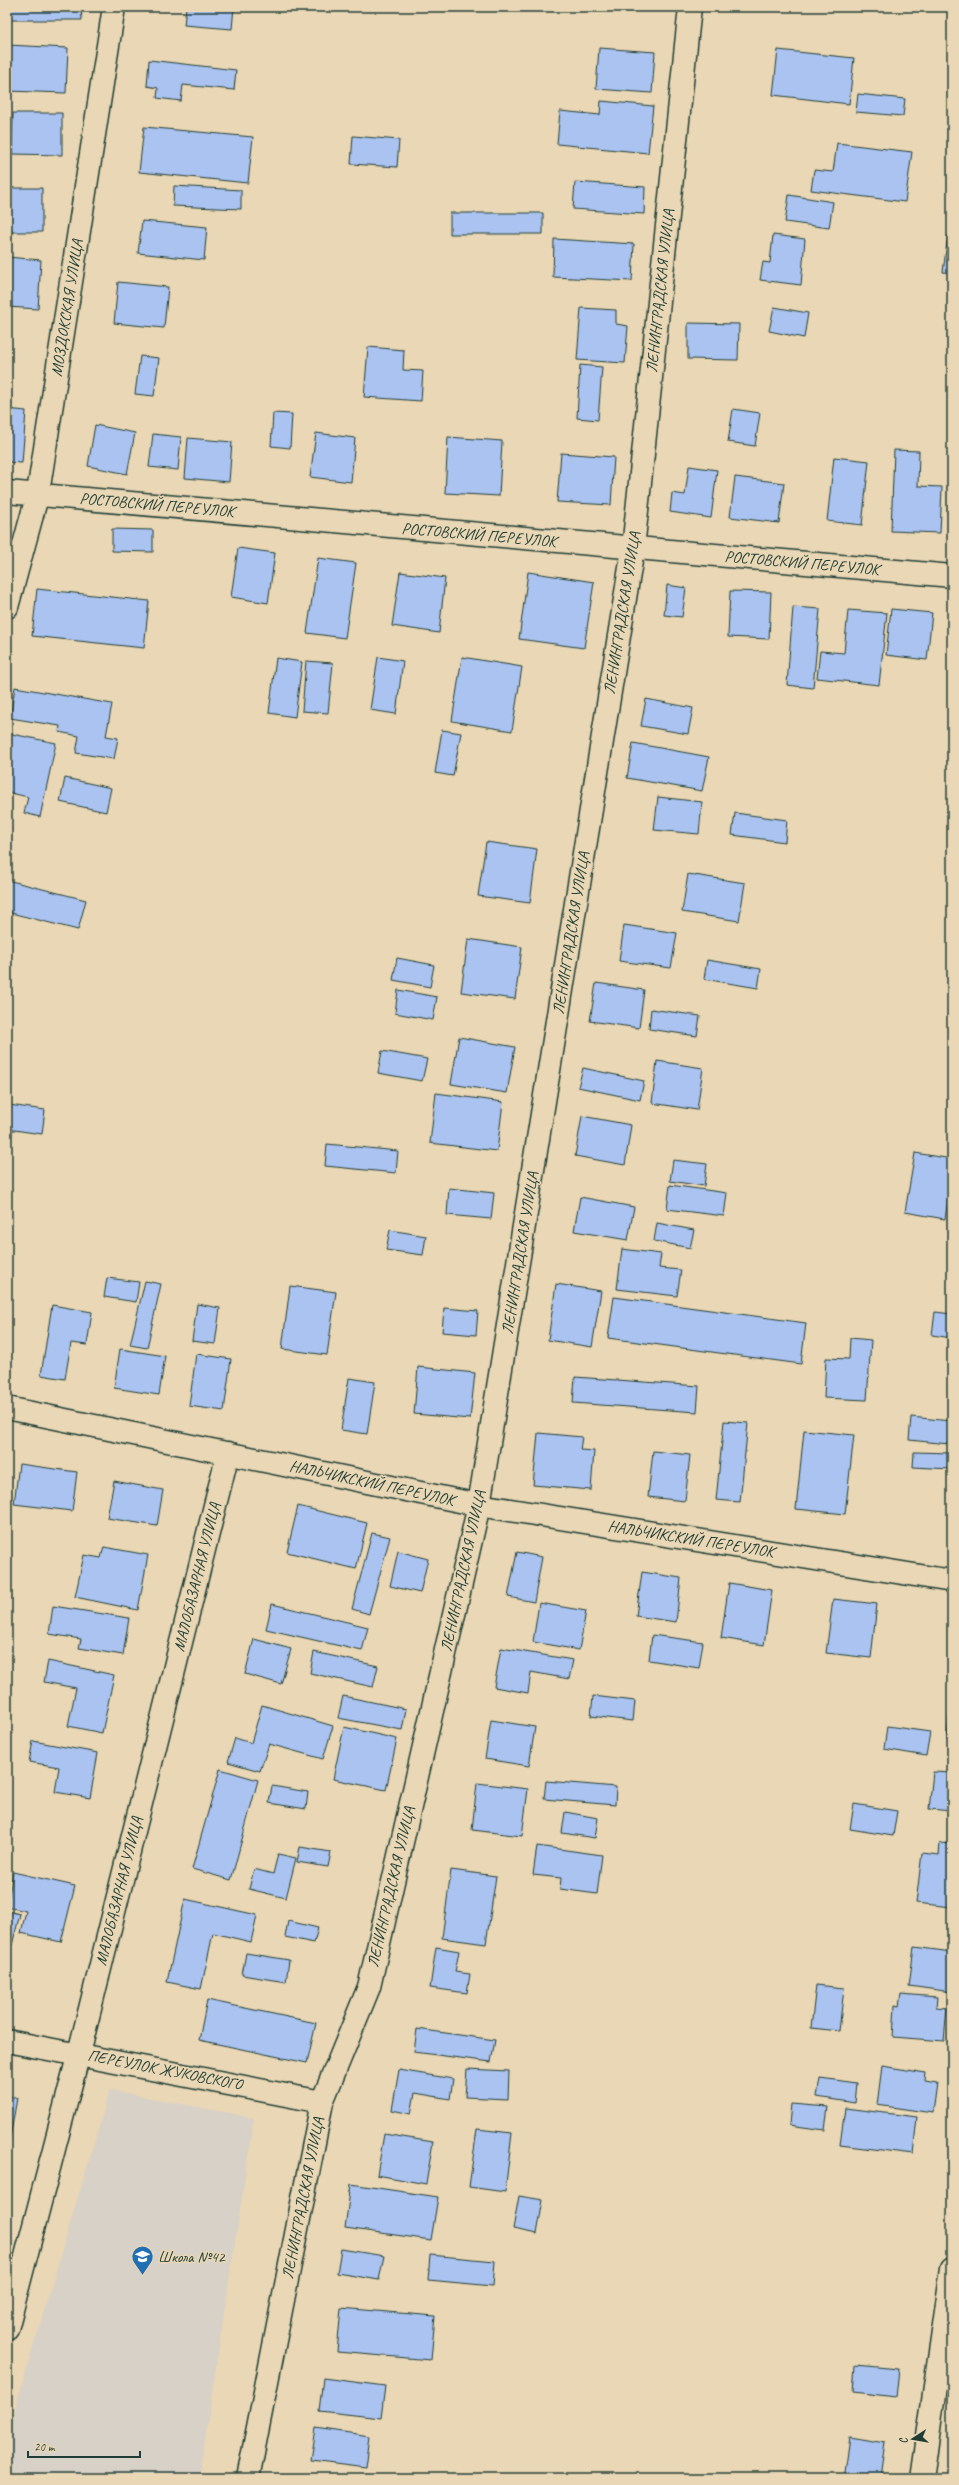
<svg xmlns="http://www.w3.org/2000/svg" width="959" height="2485" font-family="Caveat,sans-serif">
  <style>
    .built { fill: #d7d1c7 }
    .building { fill: #abc3f1; stroke: #1f3d34 }
    .lines { fill: none; stroke-linecap: round; stroke-linejoin: round }
    .street-casing { stroke: #1f3d34; stroke-width: 25 }
    .street { stroke: #ead7b5; stroke-width: 22 }
    .labels { text-anchor: middle; dominant-baseline: central; stroke-width: 3; stroke-linejoin: round; paint-order: stroke }
    .street-label { font-size: 16px; fill: #1f3d34; stroke: #ead7b5 }
    .poi-label { font-size: 16px; fill: #1f3d34; stroke: #ead7b5; text-anchor: start }
  </style>
  <rect width="100%" height="100%" fill="#ead7b5"/>
  <filter id="ink" filterUnits="userSpaceOnUse"><feTurbulence type="fractalNoise" baseFrequency=".025" numOctaves="2"/><feDisplacementMap in="SourceGraphic" scale="8" xChannelSelector="R" yChannelSelector="G"/><feConvolveMatrix kernelMatrix="1 2 1 2 8 2 1 2 1" color-interpolation-filters="sRGB"/></filter>
  <g filter="url(#ink)">
    <path class="built" d="M110,2090L254,2118L199,2478H7V2435Z"/>
    <path class="building" d="M7,7H81L82,20H7Z
      M186,7H234L232,29L184,25Z
      M7,45L68,48L66,93L7,91Z
      M599,48L655,52L652,93L596,89Z
      M778,50L854,58L849,104L773,95Z
      M149,60L236,70L234,90L183,85L181,101L157,98L158,88L147,86Z
      M858,94L905,99L903,116L856,112Z
      M601,101L653,106L648,153L557,144L560,111L600,115Z
      M13,113H62V155L12,154Z
      M144,127L253,137L248,183L139,172Z
      M353,136L399,140L397,167L351,164Z
      M837,143L912,152L905,202L811,190L814,170L833,172Z
      M575,182L645,187L644,214L573,209Z
      M174,186L241,190V209L173,206Z
      M7,188H42V232H7Z
      M789,195L833,202L829,228L785,222Z
      M450,213H543V234H450Z
      M142,221L207,227L204,260L138,253Z
      M773,235L805,239L801,285L760,280L763,262L770,263Z
      M948,235L952,236V273L943,272Z
      M554,239L634,244L632,281L553,277Z
      M7,257L41,260L38,309L7,307Z
      M118,282L168,287L164,328L114,323Z
      M774,307L808,313L804,338L769,331Z
      M581,308L616,310V324L628,326L625,363L577,360Z
      M688,323L739,324L738,360L688,359Z
      M368,347L404,350L403,370L423,371L421,401L364,397Z
      M140,356L159,358L154,396L135,394Z
      M580,365L602,367L598,420L577,418Z
      M7,409L26,411L22,463L7,462Z
      M733,409L760,413L755,446L728,442Z
      M273,413L292,414L290,448L271,446Z
      M95,425L135,433L127,474L88,466Z
      M316,433L355,438L351,482L310,477Z
      M153,434L181,437L178,470L149,467Z
      M448,437L502,441L499,496L445,493Z
      M188,438L232,442L229,482L185,478Z
      M894,450L919,451L918,486L942,487L940,533L891,531Z
      M561,453L614,457L611,505L557,502Z
      M834,457L869,461L862,525L827,521Z
      M689,466L717,470L711,518L670,512L672,493L685,495Z
      M735,477L784,483L779,523L730,517Z
      M112,529L153,530V552L112,551Z
      M238,548L275,553L268,603L231,597Z
      M318,558L356,563L345,638L307,633Z
      M400,572L445,578L439,633L392,626Z
      M528,572L594,582L584,648L519,639Z
      M667,585L686,588L682,617L664,615Z
      M37,589L149,601L144,648L32,636Z
      M730,591L771,592L769,639L728,637Z
      M793,607L820,609L813,688L787,685Z
      M891,609L932,613L927,660L886,655Z
      M848,610L887,613L879,685L817,678L820,651L844,653Z
      M378,657L403,661L396,714L370,710Z
      M462,657L522,667L512,731L452,721Z
      M276,658L302,662L295,717L269,713Z
      M306,661L333,663L328,713L302,711Z
      M15,687L112,704L106,736L118,738L114,759L76,753L79,736L59,732L60,726L10,718Z
      M646,699L693,708L688,734L641,726Z
      M442,730L461,733L453,776L435,773Z
      M7,733L56,743L40,817L24,813L28,797L7,792Z
      M633,743L709,757L702,791L627,778Z
      M65,778L111,788L106,812L60,802Z
      M658,797L702,802L699,834L654,830Z
      M735,813L787,820L785,842L732,835Z
      M486,842L537,849L530,903L478,896Z
      M688,874L745,883L739,921L682,912Z
      M7,880L86,900L78,930L7,912Z
      M624,925L677,933L671,968L619,961Z
      M468,939L522,947L515,999L461,992Z
      M397,958L434,965L430,987L393,980Z
      M707,960L761,969L758,988L704,979Z
      M596,983L644,990L639,1028L590,1021Z
      M398,990L437,997L433,1020L395,1013Z
      M651,1009L700,1016L697,1036L649,1029Z
      M459,1037L515,1047L507,1093L451,1084Z
      M382,1051L427,1059L422,1081L378,1073Z
      M657,1061L703,1068L697,1110L652,1103Z
      M583,1068L644,1081L640,1100L578,1087Z
      M436,1093L503,1102L497,1151L430,1143Z
      M9,1105L45,1110L42,1134L7,1129Z
      M582,1116L631,1125L625,1165L575,1156Z
      M327,1144L398,1151L396,1173L325,1166Z
      M915,1153L952,1159V1174L945,1219L905,1212Z
      M673,1160L707,1164L704,1186L670,1181Z
      M670,1185L727,1193L724,1216L667,1209Z
      M449,1188L494,1193L491,1219L447,1215Z
      M580,1197L634,1207L628,1240L574,1231Z
      M657,1223L694,1230L690,1248L654,1241Z
      M390,1230L426,1236L423,1255L386,1250Z
      M622,1249L661,1254L659,1268L681,1270L677,1296L617,1289Z
      M107,1278L139,1282L136,1302L104,1297Z
      M145,1281L161,1284L147,1348L130,1345Z
      M556,1284L601,1291L592,1347L548,1340Z
      M290,1286L336,1292L327,1355L282,1349Z
      M614,1297L806,1323L801,1364L608,1338Z
      M197,1304L220,1308L215,1344L192,1341Z
      M52,1305L92,1312L87,1345L71,1343L65,1379L41,1375Z
      M444,1308L478,1311L476,1335L442,1332Z
      M935,1312L952,1314V1338L932,1335Z
      M850,1338L871,1340L867,1400L824,1398L826,1358L849,1359Z
      M120,1349L165,1356L159,1395L114,1388Z
      M196,1354L231,1359L224,1411L189,1406Z
      M418,1367L475,1373L470,1419L414,1414Z
      M575,1377L699,1386L697,1412L573,1403Z
      M349,1378L375,1382L367,1434L341,1430Z
      M911,1417L951,1421L949,1444L909,1440Z
      M724,1421L748,1423L740,1502L716,1500Z
      M804,1430L854,1435L845,1514L796,1509Z
      M538,1433L582,1437L580,1450L594,1451L591,1490L533,1485Z
      M653,1451L690,1455L685,1501L648,1497Z
      M914,1452L951,1453V1469L913,1467Z
      M19,1464L77,1472L72,1511L14,1504Z
      M114,1481L163,1490L157,1526L107,1518Z
      M298,1506L367,1523L356,1569L287,1552Z
      M372,1533L390,1537L369,1614L352,1609Z
      M104,1547L148,1555L138,1610L75,1597L84,1555L101,1558Z
      M398,1551L428,1559L420,1593L390,1586Z
      M517,1552L542,1557L534,1602L508,1597Z
      M642,1572L681,1578L676,1622L636,1616Z
      M729,1583L772,1590L764,1645L721,1638Z
      M833,1599L877,1604L871,1658L826,1653Z
      M539,1603L586,1611L579,1650L533,1642Z
      M272,1604L368,1627L362,1651L266,1629Z
      M53,1606L129,1618L123,1655L79,1648L81,1639L49,1634Z
      M652,1635L703,1642L699,1668L649,1660Z
      M254,1639L291,1649L281,1684L245,1674Z
      M501,1648L573,1660L569,1679L531,1672L528,1693L494,1687Z
      M314,1652L378,1666L373,1687L310,1673Z
      M48,1661L114,1675L102,1733L68,1726L76,1688L44,1682Z
      M343,1696L406,1709L402,1730L338,1718Z
      M593,1696L635,1701L633,1721L591,1716Z
      M262,1705L333,1726L323,1759L269,1744L260,1771L228,1762L235,1738L251,1743Z
      M950,1705H952V1739L947,1738Z
      M491,1720L535,1727L529,1766L485,1759Z
      M887,1726L930,1732L926,1756L884,1749Z
      M344,1727L397,1739L386,1790L333,1779Z
      M33,1741L98,1753L90,1798L55,1792L59,1767L29,1762Z
      M220,1769L258,1780L231,1880L192,1869Z
      M933,1772L952,1773V1811L929,1809Z
      M546,1781L616,1787L615,1805L544,1799Z
      M477,1783L528,1789L522,1836L472,1830Z
      M272,1786L308,1792L306,1809L269,1803Z
      M854,1804L897,1811L893,1836L850,1829Z
      M565,1812L598,1818L595,1838L562,1833Z
      M940,1843L952,1844V1907L916,1903L922,1853L939,1855Z
      M537,1846L602,1855L597,1894L560,1889L561,1878L533,1875Z
      M300,1847L331,1852L328,1867L297,1862Z
      M278,1854L296,1858L286,1898L249,1889L254,1869L273,1874Z
      M451,1870L496,1876L486,1944L442,1938Z
      M13,1872L75,1886L61,1942L21,1933L26,1911L7,1907Z
      M185,1899L257,1915L251,1942L213,1933L201,1989L167,1982Z
      M7,1911L20,1914L12,1945L7,1943Z
      M288,1921L318,1928L314,1943L285,1937Z
      M436,1947L459,1951L455,1972L470,1974L467,1993L430,1988Z
      M914,1947L952,1952V1992L909,1986Z
      M246,1953L289,1960L286,1982L242,1975Z
      M816,1985L844,1988L839,2031L811,2028Z
      M901,1994L937,1997L936,2007L947,2008L944,2041L893,2037L895,2005L899,2006Z
      M207,2000L316,2023L307,2063L199,2040Z
      M417,2029L495,2040L491,2062L414,2052Z
      M882,2066L926,2073L925,2081L937,2083L933,2113L877,2105Z
      M467,2069L509,2071L508,2099L465,2097Z
      M399,2070L453,2079L450,2099L415,2093L411,2114L392,2110Z
      M820,2078L857,2083L855,2103L817,2097Z
      M7,2096L17,2098L9,2144L7,2143Z
      M791,2104L828,2107L825,2130L789,2125Z
      M845,2108L917,2117L913,2154L840,2145Z
      M477,2129L512,2133L505,2192L469,2187Z
      M384,2134L433,2142L426,2184L377,2175Z
      M351,2184L438,2197L431,2240L345,2228Z
      M519,2196L543,2200L537,2234L513,2229Z
      M341,2249L384,2256L379,2280L337,2273Z
      M430,2255L495,2261L493,2286L428,2280Z
      M341,2308L435,2316L431,2360L337,2352Z
      M855,2365L899,2369L896,2397L853,2392Z
      M323,2378L385,2386L381,2418L319,2411Z
      M316,2428L370,2436L366,2467L311,2460Z
      M849,2437L885,2443L880,2478H843Z"/>
    <g class="lines">
      <defs>
        <path id="street" d="M7,492L952,576
          M7,607L38,493L114,7
          M7,1408L479,1505L952,1581
          M7,2041L322,2102
          M7,2329L79,2053L228,1453
          M248,2478L322,2102L369,1987L479,1505L633,549L690,7
          M922,2478L952,2268"/>
      </defs>
      <use href="#street" class="street-casing"/>
      <use href="#street" class="street"/>
    </g>
  </g>
  <defs>
    <symbol id="school-pin" viewBox="-11 -11 22 30"><path d="M0 17L-7.5 6A9.5 9.5 0 1 1 7.5 6Z" fill="#1f6fb2" stroke="#ead7b5"/><path d="M0-5L7-2L0 1L-7-2ZM-4 1L0 2.5L4 1V4Q0 6-4 4Z" fill="#fff"/></symbol>
  </defs>
  <g fill-rule="evenodd">
    <use href="#school-pin" x="130" y="2244" width="25" height="34"/>
  </g>
  <g class="labels">
    <g class="street-label">
      <text transform="translate(660 291) rotate(-84)">ЛЕНИНГРАДСКАЯ УЛИЦА</text>
      <text transform="translate(67 308) rotate(-81)">МОЗДОКСКАЯ УЛИЦА</text>
      <text transform="translate(157 505) rotate(5)">РОСТОВСКИЙ ПЕРЕУЛОК</text>
      <text transform="translate(479 535) rotate(5)">РОСТОВСКИЙ ПЕРЕУЛОК</text>
      <text transform="translate(802 563) rotate(5)">РОСТОВСКИЙ ПЕРЕУЛОК</text>
      <text transform="translate(622 613) rotate(-81)">ЛЕНИНГРАДСКАЯ УЛИЦА</text>
      <text transform="translate(571 933) rotate(-81)">ЛЕНИНГРАДСКАЯ УЛИЦА</text>
      <text transform="translate(520 1253) rotate(-81)">ЛЕНИНГРАДСКАЯ УЛИЦА</text>
      <text transform="translate(372 1483) rotate(12)">НАЛЬЧИКСКИЙ ПЕРЕУЛОК</text>
      <text transform="translate(691 1539) rotate(9)">НАЛЬЧИКСКИЙ ПЕРЕУЛОК</text>
      <text transform="translate(463 1571) rotate(-78)">ЛЕНИНГРАДСКАЯ УЛИЦА</text>
      <text transform="translate(197 1577) rotate(-76)">МАЛОБАЗАРНАЯ УЛИЦА</text>
      <text transform="translate(391 1887) rotate(-77)">ЛЕНИНГРАДСКАЯ УЛИЦА</text>
      <text transform="translate(119 1891) rotate(-76)">МАЛОБАЗАРНАЯ УЛИЦА</text>
      <text transform="translate(165 2070) rotate(11)">ПЕРЕУЛОК ЖУКОВСКОГО</text>
      <text transform="translate(303 2198) rotate(-79)">ЛЕНИНГРАДСКАЯ УЛИЦА</text>
    </g>
    <g class="poi-label">
      <text x="158" y="2257">Школа №42</text>
    </g>
  </g>
  <rect width="959" height="2485" fill="none" stroke="#ead7b5" stroke-width="24"/>
  <rect x="12" y="12" width="935" height="2461" fill="none" stroke="#1f3d34" stroke-width="1.5" filter="url(#ink)"/>
  <g transform="translate(913 2439) rotate(258)" stroke="#ead7b5" stroke-width="3" paint-order="stroke">
  <path d="M0-3L7 15L0 10L-7 15Z" fill="#1f3d34"/>
  <text y="-6" font-size="11" font-weight="bold" text-anchor="middle" fill="#1f3d34">С</text>
  </g>
  <path d="M28 2451v6h112v-6" fill="none" stroke="#1f3d34" stroke-width="2"/>
  <text x="34" y="2451" font-size="12" fill="#1f3d34" stroke="#ead7b5" stroke-width="3" paint-order="stroke">20 m</text>
</svg>
